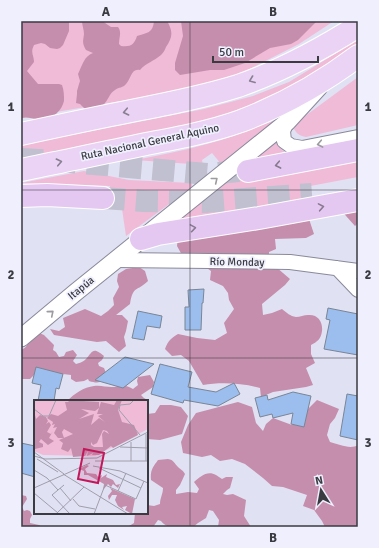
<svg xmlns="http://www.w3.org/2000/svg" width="379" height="548" font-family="Signika,sans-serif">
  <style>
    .green { fill: #f0bbd7 }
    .forest { fill: #c58eac }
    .building { fill: #9bbeee; stroke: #7a8594 }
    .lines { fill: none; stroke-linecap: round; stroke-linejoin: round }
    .motorway-tunnel { stroke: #c0c0d0; stroke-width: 22; stroke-dasharray: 22 11; stroke-linecap: butt }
    .minor-casing { stroke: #89899b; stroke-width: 16 }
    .tertiary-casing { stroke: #89899b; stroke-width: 19 }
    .trunk-casing { stroke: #fff; stroke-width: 24 }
    .motorway-casing { stroke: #fff; stroke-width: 24 }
    .minor { stroke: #fff; stroke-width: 14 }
    .tertiary { stroke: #fff; stroke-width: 17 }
    .trunk { stroke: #ead3f4; stroke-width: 22 }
    .motorway { stroke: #e5c8f1; stroke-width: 22 }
    .oneway { stroke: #897f92 }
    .oneway2 { stroke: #9c9ca0 }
    .oneway3 { stroke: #877a90 }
    .grid { fill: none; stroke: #3a3a41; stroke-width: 1; stroke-opacity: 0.55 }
    .labels { text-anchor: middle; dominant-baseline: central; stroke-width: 3.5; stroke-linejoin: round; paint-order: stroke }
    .street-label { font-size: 11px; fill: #3a3a41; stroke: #efeffe }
    .inset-road { fill: none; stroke: #9e9eac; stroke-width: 1 }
    .view { fill: #c2185b; fill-opacity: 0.15; stroke: #c2185b; stroke-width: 2 }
    .inset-edge { fill: none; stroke: #3a3a41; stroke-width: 2 }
    .neatline { fill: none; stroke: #3a3a41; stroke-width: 1.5 }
    .grid-label { font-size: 13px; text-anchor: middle; font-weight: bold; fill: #3a3a41 }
  </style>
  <rect width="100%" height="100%" fill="#e1e1f4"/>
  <path class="green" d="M21,21H334L299,44L238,75L179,91L21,118Z
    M356,41L357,43L356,45L281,94L220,120L21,163V145L204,109L253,96L289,82Z
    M358,77V125L306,137C300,136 297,134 294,129L297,122Z
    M276,120L221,164L212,153L202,160L203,165L192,164V187L126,236L122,209H108L110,186L21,183L84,171L129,180L191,183V164L135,160C159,155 183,151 207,144C231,138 253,128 276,120Z
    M276,140C278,146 281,149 286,153L249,181L303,172L358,161V177L305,187L308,205L165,225Z"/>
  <path class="forest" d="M21,21H69V31L63,45L60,48L57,49L50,48L45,44L41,43L34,45C30,53 34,55 34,62L27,71L38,84H59L62,85C64,90 64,96 64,101C62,110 53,119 43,120C36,120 29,116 21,118Z
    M82,21H102L111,27H118C122,32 119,37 119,44L121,46C131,47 134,45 137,36C147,33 153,33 154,21H167C173,31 173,37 166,47C165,50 163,53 161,55C154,61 146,63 140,70C131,68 131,79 126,84C123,88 119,87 115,90C110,93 109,98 105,103C101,109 92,110 85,109L80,104L76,103L77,94V91L79,84L80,81L78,74C82,66 84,56 93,53L86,50C82,43 83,42 84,34C84,30 82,25 82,21Z
    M181,21H317L298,40L291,44L270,48L245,63L224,70H210L180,75L175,70V63L183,36Z
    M358,194V223L355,226L338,207Z
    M307,213L314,234L306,238L275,239L276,249L269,252V261L290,279L285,285L262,304L263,315L272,313L282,309C287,313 290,316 296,317C300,317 304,315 308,315C318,314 323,322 322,331C321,339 317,342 311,345V354L315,363L306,368L313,385L306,387L273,392L261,397L260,388C243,383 220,382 203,385L189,361L181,355L172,356L165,349C168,341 171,338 178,334L197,338L215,340L227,333L224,323L234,309L229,300L228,293L223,286L210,280L211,271L197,261L182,255L177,246L178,237Z
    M139,267L145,271L148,281C137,292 133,285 130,304L116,315H122L128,321L126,331L124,337L126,346L119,352L106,341L97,342L54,335L50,329L59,331L65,327L63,318L85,309L101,316L108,311L114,305L113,298L119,287L117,281L118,274L126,269Z
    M39,333L44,335L54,345L53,350L56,352L59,357L64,356L66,352L73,350L77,355L73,361L76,364C79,363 83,362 85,360C93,352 92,346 104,356L102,360L98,363L99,366L104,368L106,373C103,383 99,384 89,381L88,379L84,381L76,382L71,379V375L63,374L34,375L30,379H21V350C28,347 27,344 30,339C32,337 36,335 39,333Z
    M150,375L154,382L153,387L141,395L144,398L149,401L147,406V401H67C74,394 84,387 94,386C100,385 106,387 112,387C123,387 123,383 133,389L138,385L137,381L138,377Z
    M317,400L339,409L335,418L330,424L327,435L330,442C339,444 350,450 358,445V527H325L322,521L314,510L303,506L307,495L283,487L272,486L263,478L245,464L232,459L220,461L211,455L202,457L183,453L181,442L188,425L196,413L238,402L252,407L256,423L263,431L266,424L273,418L292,425Z
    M160,405H171L181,407L188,416L182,434L160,440L147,439V414L155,413Z
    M168,459C174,460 174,463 178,467C181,470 183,470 185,474L180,485L176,490V494L188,492L197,493L199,489L194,482C200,477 207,470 216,475C218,476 220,478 222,479L226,477H233L230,488L227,490L223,494L227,495L233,494L246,500L244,516L251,527H218L219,520L213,511L209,510L206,518L198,523L193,527C183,527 167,530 161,521L158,520L153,527H123V526H129L134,523L135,513H147V505L154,506L160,504C160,498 163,494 163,488L151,480C150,470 153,467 158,460Z
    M21,495L26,496L27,499L22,507L24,511L27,510L30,511L32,515L30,519V523L39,525L42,527H24L21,524Z"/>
  <path class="building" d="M204,289L203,303H202L201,330H185V307H189L188,290Z
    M328,308L358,314V355L324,349L330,320L326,319Z
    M138,311L162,316L160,328L147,326L144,340L132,338Z
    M125,357L154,364L123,388L95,380Z
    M160,364L192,372L188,387L216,392L234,383L240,394L218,406L184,400L183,403L151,394Z
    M36,367L63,374L59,389L56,388L54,401H38L41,385L32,383Z
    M293,392L311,396L304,427L291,424L293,413L273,418L272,414L260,417L255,398L267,395L268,400Z
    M347,394L358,396V440L340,436Z
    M21,443L35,446V477L21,473Z"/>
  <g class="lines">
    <path class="motorway-tunnel" d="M21,159L70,162L207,174L239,171
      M103,198L144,201L204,202L312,194"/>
    <defs>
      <path id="minor" d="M287,122L283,131L284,141L291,146L302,148L358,137
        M116,260L290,262L358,271
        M337,268L358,290"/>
      <path id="tertiary" d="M21,338L76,292L287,122L319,87"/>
      <path id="trunk" d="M21,134C58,126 95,118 131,111C167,104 203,97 238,86C281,71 320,50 358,26
        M21,170C63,161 105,153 146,144C178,138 210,132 241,121C283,105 322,83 358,56"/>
      <path id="motorway" d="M248,171L358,150
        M21,196L47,195L103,198
        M141,239L158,234L259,218L358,200"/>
    </defs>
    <use href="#minor" class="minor-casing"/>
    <use href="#tertiary" class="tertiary-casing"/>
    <use href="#trunk" class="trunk-casing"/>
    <use href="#motorway" class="motorway-casing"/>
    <use href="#minor" class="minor"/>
    <use href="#tertiary" class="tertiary"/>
    <use href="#trunk" class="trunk"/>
    <use href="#motorway" class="motorway"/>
  </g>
  <defs><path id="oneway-chevron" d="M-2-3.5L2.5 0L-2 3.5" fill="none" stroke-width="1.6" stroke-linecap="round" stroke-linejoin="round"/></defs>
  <g class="oneway">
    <use href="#oneway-chevron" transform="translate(252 80) rotate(159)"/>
    <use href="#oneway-chevron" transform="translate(126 112) rotate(168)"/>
    <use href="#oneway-chevron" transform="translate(59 162) rotate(-12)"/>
  </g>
  <g class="oneway2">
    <use href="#oneway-chevron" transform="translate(320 144) rotate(169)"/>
    <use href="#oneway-chevron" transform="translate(215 180) rotate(-39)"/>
    <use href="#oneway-chevron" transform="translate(51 313) rotate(-40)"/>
  </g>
  <g class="oneway3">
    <use href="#oneway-chevron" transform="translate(278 165) rotate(169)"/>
    <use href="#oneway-chevron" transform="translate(321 207) rotate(-10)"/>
    <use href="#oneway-chevron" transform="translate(193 228) rotate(-9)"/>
  </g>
  <path class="grid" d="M190,21V527M21,190H358M21,358H358"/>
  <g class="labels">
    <g class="street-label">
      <text transform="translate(150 142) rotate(-12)">Ruta Nacional General Aquino</text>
      <text transform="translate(237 262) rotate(1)">Río Monday</text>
      <text transform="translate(81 288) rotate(-39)">Itapúa</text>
    </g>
  </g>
  <g transform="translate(34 400)">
    <rect width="114" height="114" fill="#e1e1f4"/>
    <path d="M0,0H114V29L61,56L9,55L0,51Z" fill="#f0bbd7"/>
    <path d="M33,0L65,2V8L61,11L47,9L55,13L45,19L60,14L57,25L65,18L71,22L64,16L69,14H63L67,2L80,5L83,0H88L84,10L88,22L100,25L104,35L79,48L77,46L65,55H58L59,53L53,56L54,51L51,56L39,57L37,48L34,52L27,49L29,43L25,40L39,34L30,29L28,32L30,38H24L20,33L23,27L19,28L21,24L18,25L19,22L13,18L17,14L24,16L33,10L31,2H35ZM69,30L73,31L75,34L70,31L68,34L69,47H60L57,45V42L59,45L63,43ZM1,15L2,19L6,15L12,17L14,21L12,24L15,22L17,25L13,32L17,34L19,31L15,38L20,41L14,45L7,39L5,42L9,44V47L1,49ZM53,65L55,66L51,69L53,73L62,74L64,77L68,75L67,78L73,74L72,77L79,80L82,85L86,84L84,88L79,84L77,87L74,84L69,90L70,84L54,75H50V71L45,69ZM76,88L101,99L98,114L91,110L93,106L88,107L90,110L84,106L81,100L83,95H78L75,100L74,96L78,91Z" fill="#c58eac" fill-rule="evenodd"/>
    <path class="inset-road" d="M100,0L96,4L86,5L85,10L106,35M0,9L9,16H15L22,0M86,47L114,48M0,52L30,74M0,56L11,59L63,58L114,32M3,59L24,72M61,61H114M97,61V42M112,61V34M59,66L86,71L114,83M65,68L107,88M0,70L13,78L24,90M29,74L94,114M30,85L18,95L36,114M0,88L56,63M26,88L37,101M84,91L92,73M0,93L24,113M39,99L45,106L61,109M23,113L50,87M60,114L71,85L102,99L110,81"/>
    <path class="view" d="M50,49L70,53L64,83L44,79Z"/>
    <rect width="114" height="114" class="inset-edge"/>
  </g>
  <rect width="379" height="548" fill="none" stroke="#efeffe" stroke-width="44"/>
  <g transform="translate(321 490) rotate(349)" stroke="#efeffe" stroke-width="3" paint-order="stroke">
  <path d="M0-3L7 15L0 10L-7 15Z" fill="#3a3a41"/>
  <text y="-6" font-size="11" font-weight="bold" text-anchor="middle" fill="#3a3a41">N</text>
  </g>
  <path d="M213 56v6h105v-6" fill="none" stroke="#3a3a41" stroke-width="2"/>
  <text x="219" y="56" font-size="12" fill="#3a3a41" stroke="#efeffe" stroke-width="3" paint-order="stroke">50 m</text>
  <rect x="22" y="22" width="335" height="504" class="neatline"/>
  <g class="grid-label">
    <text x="106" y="16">A</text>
    <text x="273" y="16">B</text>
    <text x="11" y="111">1</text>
    <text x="368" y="111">1</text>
    <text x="11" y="279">2</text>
    <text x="368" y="279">2</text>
    <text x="11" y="447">3</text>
    <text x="368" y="447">3</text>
    <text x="106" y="542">A</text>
    <text x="273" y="542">B</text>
  </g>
</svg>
